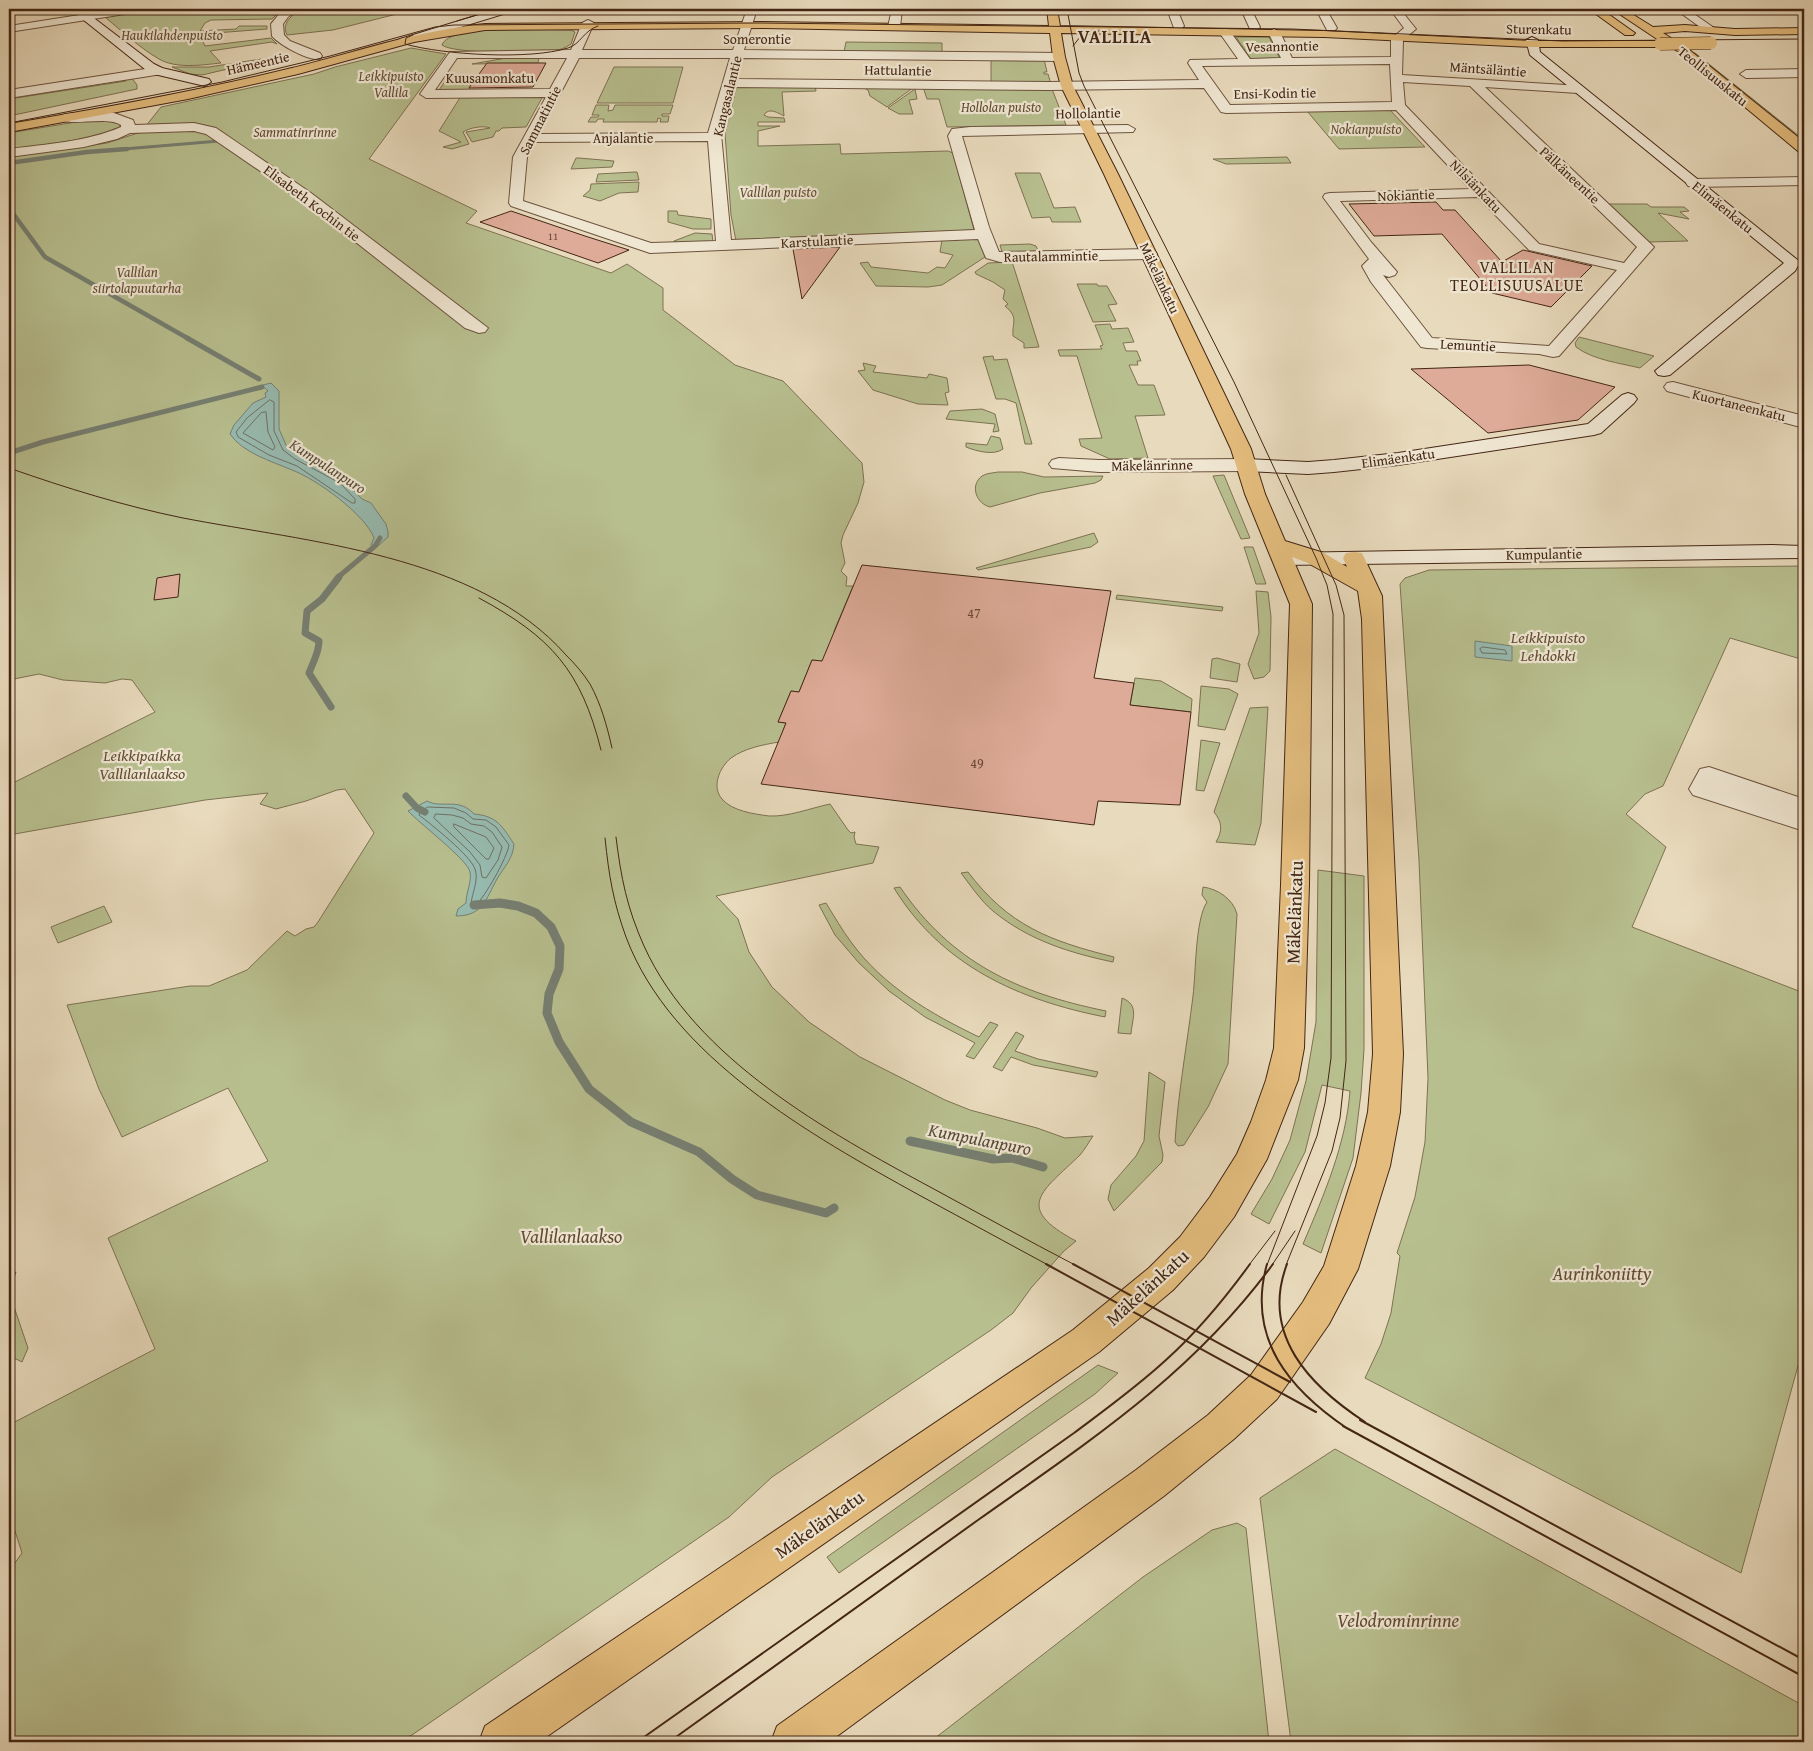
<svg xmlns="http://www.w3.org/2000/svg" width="1813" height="1751" font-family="'Gentium Book Plus',serif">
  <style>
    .green { fill: #b8bf8f; stroke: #7e7252 }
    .water { fill: #97bbb1; stroke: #767f72 }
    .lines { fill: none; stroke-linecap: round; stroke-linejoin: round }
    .shore { stroke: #6e7062; stroke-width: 1 }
    .stream-far4 { stroke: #767f72; stroke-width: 3 }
    .stream-far3 { stroke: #767f72; stroke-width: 4.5 }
    .stream-far2 { stroke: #767f72; stroke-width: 5 }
    .stream-far1 { stroke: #767f72; stroke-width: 7 }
    .stream { stroke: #767f72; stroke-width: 9 }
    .building { fill: #deab98; stroke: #442614 }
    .street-casing { stroke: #6d533e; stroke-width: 2 }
    .secondary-casing { stroke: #442614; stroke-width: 2 }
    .primary-casing { stroke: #442614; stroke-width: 2 }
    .street { fill: #f0e7d3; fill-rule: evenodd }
    .secondary { fill: #f0e7d3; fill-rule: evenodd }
    .primary { fill: #e4bd7e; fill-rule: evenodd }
    .tram-far1 { stroke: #442614; stroke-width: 1 }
    .tram { stroke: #442614; stroke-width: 2 }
    .primary-bridge-casing { stroke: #442614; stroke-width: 13; stroke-linecap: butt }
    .primary-bridge { stroke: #e4bd7e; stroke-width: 12 }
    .labels { text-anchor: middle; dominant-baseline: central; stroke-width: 4.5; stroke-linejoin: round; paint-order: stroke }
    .far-number-label { font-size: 11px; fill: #6a4735 }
    .far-street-label { font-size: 14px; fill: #442614; stroke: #f0e7d3 }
    .far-park-label { font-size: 14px; font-style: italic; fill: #614c33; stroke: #f0e7d3 }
    .number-label { font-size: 14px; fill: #6a4735 }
    .far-water-label { font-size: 15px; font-style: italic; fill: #594b3b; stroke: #f0e7d3 }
    .far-quarter-label { font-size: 16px; letter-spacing: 1px; fill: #442614; stroke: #f0e7d3 }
    .park-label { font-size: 16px; font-style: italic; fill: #614c33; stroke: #f0e7d3 }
    .far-district-label { font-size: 18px; font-weight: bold; letter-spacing: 1px; fill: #442614; stroke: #f0e7d3 }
    .water-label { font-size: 18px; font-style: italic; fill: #594b3b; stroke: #f0e7d3 }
    .near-street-label { font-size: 19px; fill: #442614; stroke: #f0e7d3 }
    .near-park-label { font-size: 19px; font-style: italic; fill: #614c33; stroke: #f0e7d3 }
  </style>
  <rect width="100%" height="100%" fill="#e8dabc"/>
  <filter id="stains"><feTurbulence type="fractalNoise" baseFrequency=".004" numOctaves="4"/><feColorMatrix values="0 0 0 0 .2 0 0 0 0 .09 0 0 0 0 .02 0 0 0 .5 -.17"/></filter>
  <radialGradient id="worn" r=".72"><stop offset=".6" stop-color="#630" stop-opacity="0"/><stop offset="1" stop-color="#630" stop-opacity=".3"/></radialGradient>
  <path class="green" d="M156,9H244L268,12L265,14L276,15L272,19L211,20L205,23L200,31L236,29L239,26H267V29L202,34V40L205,46L271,38L277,44L272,42L210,51L221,63C202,65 176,69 159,59C140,48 123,32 106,18L111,16Z
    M302,9H417L333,30L287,35C281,23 292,15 302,9Z
    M1401,9H1508L1514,13C1497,13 1409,19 1401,9Z
    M571,30L575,32L571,44C565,48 560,50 553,51C536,53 453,54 442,45C449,23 549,30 571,30Z
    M1236,37H1269L1280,59H1251Z
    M846,42L942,43V53L844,52Z
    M411,48L446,54L369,159L477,211L466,223L611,273L627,264L663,288V310L735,365L783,381L862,463L864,482L858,503L843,535L841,543L845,563L841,571L847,577L846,586H853L834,631L848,664L812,660L799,692L791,691L778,722L786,723L779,742C762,745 745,748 731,758C720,767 711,786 722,799C732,811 754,814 769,816C788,817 811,808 830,804L848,830L851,833L855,832L854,837L856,844L879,847L873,863L716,896L738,919L749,952L772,987L809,1022L860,1057L945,1100L970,1110L1037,1128L1065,1138L1093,1136C1089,1142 1085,1149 1080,1155C1043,1191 1012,1207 1076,1241L1064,1251L1031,1288L1013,1313L991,1330L772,1477L729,1517L412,1735L396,1742H9V1571L22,1553L9,1512V1425L155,1349L108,1238L268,1161L228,1088L122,1137L99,1089L67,1005L190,986H209L247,970L287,931L295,936L306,929L314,927L318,922L374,833L345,789L337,790L306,801L276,809L260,804L268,793L205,800L9,835V785L155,712L132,680L122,679L105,683L63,680L39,674L9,680V157L107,143L141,132L161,107L314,74L335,67Z
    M1695,53L1804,140V143L1691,54Z
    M288,55L202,75L190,74L172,67H209Z
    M512,57H539L538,63L472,64Z
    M991,59H1044L1047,72H1044V74H1048L1051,84L991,83Z
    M614,67H683L673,103H597Z
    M476,76L468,91L439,90L448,77Z
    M131,77L137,85V89L9,116V99L126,81L125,78Z
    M737,85L815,86L816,91L782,92L784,116C778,113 769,107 764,115L768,117L784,118L785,122H758V126H780L758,131V146L840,144L841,154L948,151L953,153L974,230L736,241L731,215L725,133Z
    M861,87H914L887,107L870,96L868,90Z
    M923,87L1052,89L1066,125L947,127L939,99H927Z
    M915,89L917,99L909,100L913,114H899L888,108Z
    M461,96H543L526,127L502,128L499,131H496L493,137L472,142L466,132L490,128C483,125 469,128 463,132L469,144L452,149L443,147L461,142L439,131Z
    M596,105H609L608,111L613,110L615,105H673L670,114H662V116H669L668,122H660L661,119L658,118L657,122H603L604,119H598L596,122H588L591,117H598L599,115H592Z
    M1389,109L1425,147L1339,149L1307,111Z
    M100,118L119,123L120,127L113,133L9,152V133Z
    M1287,157L1291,163L1226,164L1213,159Z
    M576,158H579L614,161L612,167L571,169Z
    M635,172H637L639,180L596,182L598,174Z
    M1015,173H1040L1054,208L1075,207L1081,222H1052L1050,217L1032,218Z
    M639,182L638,192L619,193L600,201L583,196L590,190L591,184Z
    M1609,204H1647L1651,207H1684L1689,211L1680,212L1689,219L1658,213L1688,241L1649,242Z
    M668,211H677L678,215L711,219V229H693L668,222Z
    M695,233L712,234L713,242L674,243V241Z
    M978,238L985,257L942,285L928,287L876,286L860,263L868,262L871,267L928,273L937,267L945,268L953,255L940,252L942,240Z
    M1030,244L1036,246L1039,253L1002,252L1000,245Z
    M1012,262L1015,271L1039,347L1024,348V343L1013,336C1012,321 1019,318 1005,306L1008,304L1003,299L1005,290L993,282L976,274L975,272L988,263Z
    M1077,284H1097L1098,286H1107L1117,304L1108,305L1116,321L1093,322Z
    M1110,324L1112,329L1128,328L1134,342L1123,343L1126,351H1137L1141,361H1137L1138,365H1129L1138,385H1154L1165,415L1135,416L1148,458L1110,459L1081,446L1079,439L1102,438L1077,356H1060L1058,350L1102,349L1100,346L1103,345L1095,325Z
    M1579,337L1654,356L1640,368C1620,363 1593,360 1576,347L1575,343Z
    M993,356L994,360L1007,359L1032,444H1025L1016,403L1005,399H996L983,357Z
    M863,363L876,366L873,372L927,378L929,374L947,378L949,392L945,393L948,405L918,404L873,390L858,371L865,370Z
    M982,409L995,414L999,431L993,432L995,424L946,419L950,411Z
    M991,436L1000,438L1003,449C994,456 976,451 966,447V443L987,445Z
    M998,472H1022L1044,477L1103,476L1101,480L1095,483L1040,493L990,507C977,504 969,486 982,476C987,473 993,473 998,472Z
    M1224,475L1250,538L1241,539L1213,476Z
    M1094,533L1098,542L1091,547L978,570L976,568Z
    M1244,547H1253L1266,584H1256Z
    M1804,566V660L1730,638L1663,786L1645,794L1626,814L1666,847L1632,927L1804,993V1344L1741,1573L1365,1378L1381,1344L1391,1313L1400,1256L1397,1253L1415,1197L1425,1142L1428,1078L1419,860L1400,584L1405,578L1429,570Z
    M1256,591L1268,592L1271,617L1270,671L1264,677L1254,679L1248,664L1259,633Z
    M1117,595L1223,607L1222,611L1116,599Z
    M1217,658L1240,664L1237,682L1210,678L1212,659Z
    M1135,678L1161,681L1192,699L1191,712L1130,705Z
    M1201,686L1229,689L1238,694L1225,730L1198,726Z
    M1268,707L1261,823L1255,845L1216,842C1223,830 1222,822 1214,812L1250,708Z
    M1201,740L1220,743L1204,791L1196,790Z
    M1318,870L1364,876V1049L1361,1093L1353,1158L1321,1253L1303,1244C1324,1195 1346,1144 1350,1091L1322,1085L1305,1152L1269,1224L1251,1214L1272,1179L1290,1140L1306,1081L1316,1022Z
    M968,872C1009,926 1050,941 1114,957L1113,962C1070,953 1028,940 993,911C981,901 971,886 961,873Z
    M900,887C952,963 1018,993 1106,1011L1105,1017C1019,1000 942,966 894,888Z
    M1203,887C1218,889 1233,899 1237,914L1228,1064L1208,1107L1184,1145L1178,1146L1175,1142C1178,1093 1187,1045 1193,996C1196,973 1195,920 1207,902L1202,895Z
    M826,903C834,916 842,930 851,942C883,986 931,1014 979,1037L990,1022L998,1025L974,1059L966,1056L975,1043L925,1017L889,991L859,963L835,935L819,905Z
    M104,906L112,922L58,943L51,927Z
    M1122,998C1140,1005 1132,1019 1131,1034L1118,1033Z
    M1016,1032L1024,1036L1015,1051L1038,1059L1098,1072L1096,1077L1033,1065L1011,1057L1002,1071L993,1067Z
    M1149,1072L1165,1082L1159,1136L1163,1155L1162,1162L1114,1211L1108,1199L1111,1185L1136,1156L1144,1141Z
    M16,1272L9,1292L28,1348L22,1362L12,1357L9,1351V1275Z
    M1098,1365L1118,1373L1095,1394L839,1573L827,1557Z
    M1335,1449L1804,1706V1742H1291L1260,1498Z
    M1237,1523L1246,1528L1269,1742H930L1143,1577L1212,1530Z"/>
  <path class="water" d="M271,383L279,391V429L287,447L343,479L362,499L371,503L386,524L388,532V537L377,547L371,545L374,538C365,514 316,479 292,470C271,461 243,453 230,434L234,425L253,403L266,397L265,393L268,391L265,388H251Z
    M1475,641L1512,646V661L1475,657Z
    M427,801C442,809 459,797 474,814C497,816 502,826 514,844C513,859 504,867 497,879C486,899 483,916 456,916L458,909L466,903C466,892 472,882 470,872C468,860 419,823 408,811Z"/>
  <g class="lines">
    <path class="shore" d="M270,400L274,402V431L283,450L295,459L340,483L355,499V503H352L297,466L269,455L238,437L236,432L247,418Z
      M266,412L268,432L275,447L273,450L243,433L261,413Z
      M1483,647L1505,650L1507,654L1482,653L1480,649Z
      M428,807L454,808L466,813L473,819L486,820L496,827L509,845C507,858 485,897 475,906L471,904C472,893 479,880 475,869C470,855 432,825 419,815L420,812Z
      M436,814L452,815L463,818L471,824L484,826L492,832L502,847L498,860L486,878L482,877L480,865L470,852L434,818Z
      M454,824L486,837L494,848L489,859H486L454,827Z"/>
    <path class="stream-far4" d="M112,150L219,141L224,144"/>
    <path class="stream-far3" d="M9,163L87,152L127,149
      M274,180L294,195
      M9,208L45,257L189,339"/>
    <path class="stream-far2" d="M187,338L259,379
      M9,453L43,442L262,387
      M337,578L375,546L380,538"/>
    <path class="stream-far1" d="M331,707L309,673C313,662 319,653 319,641L305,633L307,611L322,599L339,577
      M406,796L417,808L425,812"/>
    <path class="stream" d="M474,905L500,903L518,906L536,913L551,927L560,946L559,969L549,994L547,1013L559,1042L589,1089L631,1122L699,1152L732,1179L757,1195L826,1213L834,1208
      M910,1141L993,1159L1012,1158L1043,1167"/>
  </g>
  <path class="building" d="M487,63H546L533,87L469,88Z
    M1436,202L1443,210H1455L1502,262L1523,250L1592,266L1551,307L1492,293L1442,234L1374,236L1349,204Z
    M511,211L585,236L629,250L598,263L480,222Z
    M840,247L802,299L793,249Z
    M1529,365L1615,387L1578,420L1488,433L1411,369Z
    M862,565L1111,591L1094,678L1134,683L1130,705L1191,712L1180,805L1098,801L1094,825L761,784L786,723L778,722L791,691L799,692L812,660L822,661Z
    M180,574L178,597L154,600L157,578Z"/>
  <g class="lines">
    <defs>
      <path id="street" d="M118,9H143L138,12L9,32V26Z
        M287,9H299L288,17L283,24L284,35L290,41L320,53L322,56L320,59C308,61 280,45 272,36L271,24L280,13Z
        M467,9H482V10L477,13L468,11Z
        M747,9H757L744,50L1059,53L1065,57L1059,61L742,58L735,79L1049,82L1199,80L1188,63L1190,60L1238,59L1219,32L1225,29L1229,30L1250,59L1281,58L1268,32L1274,29L1280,32L1292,58L1391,57V39L1404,28L1390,9H1400L1416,29L1403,40L1402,75L1582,86L1584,89L1582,92L1578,93L1485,87L1654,247L1559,356L1553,357L1539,354L1427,348L1421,347L1371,282L1362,266L1369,259L1323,197L1325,194L1330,193L1470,189L1396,110L1226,113L1221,112L1204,88L1049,90L733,87L721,134L731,240L975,230L948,136L952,129L970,127L1128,125L1135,129L1133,132L962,136L989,227L999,252L1149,249L1155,251L1157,254L1155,257L1149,259L1000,262L986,258L978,239L650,253L511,206L509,203L513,157L546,97L426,98L420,94L450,52L571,50L582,23L588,20L594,23L582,50H733ZM457,58H567L550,89L435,90ZM579,58H730L708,133L539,134ZM1390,64L1392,102L1230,105L1202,66ZM1403,82L1470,86L1637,247L1624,263L1539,244L1405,105ZM708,141L716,241L651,243L523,201L527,157L535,142ZM1478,197L1529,250L1617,270L1549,346L1432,338L1383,275L1389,277L1395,275L1397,272L1371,242L1340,201Z
        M892,9H902L900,27L894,30L888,27Z
        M1167,9H1177L1184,26L1182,28H1174Z
        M1241,9H1251L1260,27L1258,29H1250Z
        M1316,9H1326L1337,28L1335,30H1327Z
        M1675,9H1687L1717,30L1711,33L1707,32Z
        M158,67L162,68L164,71L162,74L9,98V90Z
        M1804,69V77L1746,78L1740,74L1746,70Z
        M89,112L114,113L133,120L135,125L194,123L216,128L311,193L488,328L485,332L479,333L465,328L301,199L206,134L194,131L130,133L117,139L84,147L9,157V149C47,144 86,142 121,127V125C105,115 67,128 59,118L65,114Z
        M1804,177V185L1693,187L1688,186L1686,183L1688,180L1693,179Z
        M1673,382L1804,416V428L1667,391L1664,387L1667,383Z
        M1059,458L1099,460L1246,459L1253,461L1256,465L1253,469L1246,471L1099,472L1052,468L1049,464L1052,460Z
        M1709,767L1804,799V831L1693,795L1689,789L1700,769Z"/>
      <path id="secondary" d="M70,9H82L154,64L162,68L209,79L211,82L205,86L154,74L146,70Z
        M498,9H514L513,11L408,43H400L398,41L400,39Z
        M1532,37L1538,40L1540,52L1800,262L1795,271L1670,375L1664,376L1658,375L1655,371L1784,263L1530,55L1526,40Z
        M1628,393L1634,395L1637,399L1634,403L1601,433L1594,435L1398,465L1334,472L1308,474L1246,471L1239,469L1236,465L1239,461L1246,459L1308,462L1334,460L1398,453L1588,424L1622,395Z
        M1772,545L1804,546V558L1283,565L1275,564L1272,559L1275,554L1283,553Z"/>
      <path id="primary" d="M1047,9H1057L1060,26L1324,31L1532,41H1660L1612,9H1624L1653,27L1685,25L1735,29L1804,28V34L1735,35L1685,31L1663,33L1687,48L1804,142V153L1799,152L1679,52L1666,44L1660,47H1532L1324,37L1061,33L1065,57L1073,86L1118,174L1251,449L1265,494L1285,541L1324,553L1347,567L1343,558L1346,553L1354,552L1362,553L1382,596L1403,1054L1400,1112L1390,1166L1358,1269L1329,1324L1277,1399L1234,1439L1164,1496L829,1742H771L777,1726L1136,1470L1208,1415L1251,1375L1303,1302L1324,1266L1356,1166L1368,1112L1373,1054L1362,619L1358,591L1308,563L1292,557L1312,604L1309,885L1304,1048L1298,1080L1267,1159L1234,1217L1204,1257L1173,1290L1099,1352L539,1742H479L485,1726L1073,1330L1149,1268L1180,1237L1210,1197L1237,1154L1251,1122L1266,1080L1274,1048L1281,885L1290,604L1245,494L1231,449L1104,174L1061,86L1053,57L1050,33L763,28L485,30L414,42L298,74L188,99L9,132V124C104,108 199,91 292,68C357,52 419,30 485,24L763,22L1049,26Z
        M1589,9H1601L1635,33L1633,35H1625Z"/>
    </defs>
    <use href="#street" class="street-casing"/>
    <use href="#secondary" class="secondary-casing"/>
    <use href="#primary" class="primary-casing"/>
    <use href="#street" class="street"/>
    <use href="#secondary" class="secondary"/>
    <use href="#primary" class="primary"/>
    <path class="tram-far1" d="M1067,9L1079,73L1084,86L1234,382L1316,558L1327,585L1333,614L1331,1058L1325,1103L1317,1136L1267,1265
      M457,21L497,9
      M413,35L406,38L405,44C444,55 530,60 568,48C581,44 583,31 598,26
      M1073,46L1080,37L1099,31
      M9,123L222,82L330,56L435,27L454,25L759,23L1292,29L1562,41L1804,39
      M9,468C66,488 124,506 183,518C307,542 477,554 566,655C575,664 583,673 590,684C601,704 607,726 612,748
      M1286,475L1336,585L1344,615L1346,1061L1340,1118L1332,1151L1286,1265
      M479,598C551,637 581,670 601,750
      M616,837C621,878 627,908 644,946C695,1059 828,1132 932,1188C980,1214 1027,1240 1075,1265
      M605,838C609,876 613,901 626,937C671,1057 812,1136 919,1195C962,1218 1005,1242 1048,1265
      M1249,1265L1275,1231
      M1272,1265L1295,1231"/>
    <path class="tram" d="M1046,1264L1316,1412
      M1073,1264L1290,1382
      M1267,1264C1246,1339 1290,1390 1348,1429
      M1287,1264C1260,1335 1310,1386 1365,1422
      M1360,1420L1804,1660
      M1343,1426L1804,1677
      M637,1742L1074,1433C1106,1409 1138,1386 1167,1359C1197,1332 1226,1297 1250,1264
      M669,1742C772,1668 875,1594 978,1520C1088,1442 1192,1375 1273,1264"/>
    <defs>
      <path id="primary-bridge" d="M1660,44L1711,43"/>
    </defs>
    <use href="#primary-bridge" class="primary-bridge-casing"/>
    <use href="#primary-bridge" class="primary-bridge"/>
  </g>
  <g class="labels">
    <g class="far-number-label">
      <text x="553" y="236">11</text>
    </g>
    <g class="far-street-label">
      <text transform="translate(1539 29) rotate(1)">Sturenkatu</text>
      <text x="757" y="39">Somerontie</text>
      <text transform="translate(1282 46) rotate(-1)">Vesannontie</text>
      <text transform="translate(258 63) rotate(-13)">Hämeentie</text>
      <text transform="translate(1488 69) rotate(4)">Mäntsäläntie</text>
      <text transform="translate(898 70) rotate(1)">Hattulantie</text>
      <text transform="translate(1713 76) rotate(39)">Teollisuuskatu</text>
      <text x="490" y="78">Kuusamonkatu</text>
      <text transform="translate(1275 93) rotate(-1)">Ensi-Kodin tie</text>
      <text transform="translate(727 96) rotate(-76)">Kangasalantie</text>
      <text transform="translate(1088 113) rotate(-1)">Hollolantie</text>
      <text transform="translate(540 120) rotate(-63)">Sammatintie</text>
      <text x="623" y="138">Anjalantie</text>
      <text transform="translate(1570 175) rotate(43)">Pälkäneentie</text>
      <text transform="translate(1476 186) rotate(46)">Nilsiänkatu</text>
      <text transform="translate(1406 195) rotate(-2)">Nokiantie</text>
      <text transform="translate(312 203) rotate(37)">Elisabeth Kochin tie</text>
      <text transform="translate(1723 207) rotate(39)">Elimäenkatu</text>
      <text transform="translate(817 241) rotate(-3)">Karstulantie</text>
      <text transform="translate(1051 256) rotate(-1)">Rautalammintie</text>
      <text transform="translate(1160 278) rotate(65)">Mäkelänkatu</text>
      <text transform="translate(1468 345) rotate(3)">Lemuntie</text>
      <text transform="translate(1739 405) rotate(14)">Kuortaneenkatu</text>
      <text transform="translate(1398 458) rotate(-8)">Elimäenkatu</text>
      <text transform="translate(1152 465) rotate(-1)">Mäkelänrinne</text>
      <text transform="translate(1544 554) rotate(-1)">Kumpulantie</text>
    </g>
    <g class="far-park-label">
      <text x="172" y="35">Haukilahdenpuisto</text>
      <text x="391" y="76">Leikkipuisto<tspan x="391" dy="16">Vallila</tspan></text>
      <text x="1001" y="107">Hollolan puisto</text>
      <text x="1366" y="129">Nokianpuisto</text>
      <text x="295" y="132">Sammatinrinne</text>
      <text x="778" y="192">Vallilan puisto</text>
      <text x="137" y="272">Vallilan<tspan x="137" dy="16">siirtolapuutarha</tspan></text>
    </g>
    <g class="number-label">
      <text x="974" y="613">47</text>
      <text x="977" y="763">49</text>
    </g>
    <g class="far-water-label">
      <text transform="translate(328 466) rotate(33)">Kumpulanpuro</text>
    </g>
    <g class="far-quarter-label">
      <text x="1517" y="267">VALLILAN<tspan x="1517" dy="18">TEOLLISUUSALUE</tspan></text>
    </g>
    <g class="park-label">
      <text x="1548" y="637">Leikkipuisto<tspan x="1548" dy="18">Lehdokki</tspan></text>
      <text x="142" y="755">Leikkipaikka<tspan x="142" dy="18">Vallilanlaakso</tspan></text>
    </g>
    <g class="far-district-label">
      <text x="1115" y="36">VALLILA</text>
    </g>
    <g class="water-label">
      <text transform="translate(980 1139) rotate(11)">Kumpulanpuro</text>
    </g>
    <g class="near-street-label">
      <text transform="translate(1294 912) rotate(-88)">Mäkelänkatu</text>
      <text transform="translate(1147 1287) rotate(-42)">Mäkelänkatu</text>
      <text transform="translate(819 1524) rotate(-35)">Mäkelänkatu</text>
    </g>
    <g class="near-park-label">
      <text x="571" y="1236">Vallilanlaakso</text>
      <text x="1602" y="1273">Aurinkoniitty</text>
      <text x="1398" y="1620">Velodrominrinne</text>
    </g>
  </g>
  <rect width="1813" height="1751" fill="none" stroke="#e8dabc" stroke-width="30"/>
  <rect x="10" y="10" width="1793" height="1731" fill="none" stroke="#442614" stroke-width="2.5"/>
  <rect x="15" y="15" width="1783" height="1721" fill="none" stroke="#442614"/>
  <rect width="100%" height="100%" filter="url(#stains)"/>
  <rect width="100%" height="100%" fill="url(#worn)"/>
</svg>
